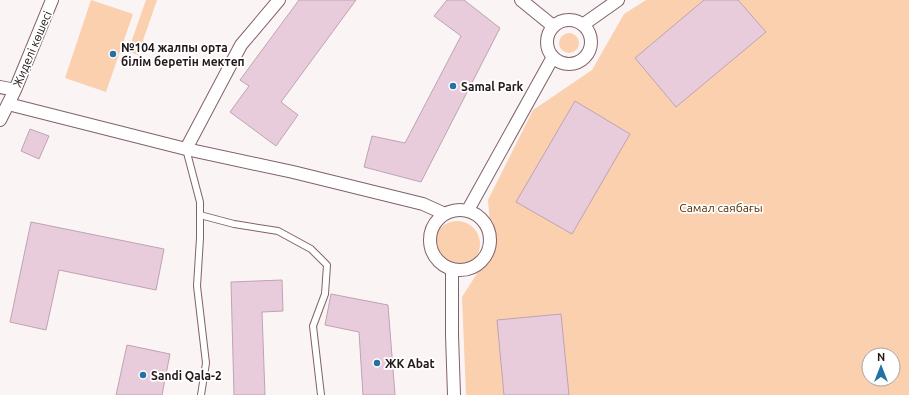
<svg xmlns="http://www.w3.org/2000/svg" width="909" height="395" font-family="Ubuntu,sans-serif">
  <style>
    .green { fill: #fad0af; fill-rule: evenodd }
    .building { fill: #e9ccdc; stroke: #bea3b2 }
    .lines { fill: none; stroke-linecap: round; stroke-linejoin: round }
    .lane-casing { stroke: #806267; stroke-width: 8 }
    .street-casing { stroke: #806267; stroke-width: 14 }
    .lane { stroke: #fff; stroke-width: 6 }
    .street { stroke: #fff; stroke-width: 12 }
    .poi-dot { fill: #2472a4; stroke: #fff; stroke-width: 1.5 }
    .labels { text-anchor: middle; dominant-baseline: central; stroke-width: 3.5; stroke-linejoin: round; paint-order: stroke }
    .poi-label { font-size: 12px; font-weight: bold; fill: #24181a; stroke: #fff; text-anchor: start }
    .street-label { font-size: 12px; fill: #24181a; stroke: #fff }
    .park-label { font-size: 12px; fill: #582d00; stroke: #fff }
  </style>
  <rect width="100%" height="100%" fill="#fbf4f5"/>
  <path class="green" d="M91,0L133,14L106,92L65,78Z
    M146,0H157L138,55L128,51Z
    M646,0H909V395H466L462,297L492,250L488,200L533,110L592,70L624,14ZM869,355H893V379H869Z
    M559 43a10 10 0 1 1 20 0a10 10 0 1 1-20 0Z
    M434 244a23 23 0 1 1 46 0a23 23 0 1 1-46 0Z"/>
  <path class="building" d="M299,0H356L281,102L298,115L276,146L230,112L249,86L240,80Z
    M447,0H464L500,28L421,182L364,167L372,136L405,143L461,36L434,16Z
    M704,0H738L766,32L676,107L635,58Z
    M575,101L630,134L572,234L516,202Z
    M30,129L49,136L39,159L21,151Z
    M31,222L164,249L156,290L59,270L46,330L10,322Z
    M282,280L283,311L262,312L265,395H234L231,282Z
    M331,294L388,305L395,395H363L359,332L325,325Z
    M561,314L569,395H504L497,320Z
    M127,345L170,354L162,395H116Z"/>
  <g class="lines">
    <defs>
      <path id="lane" d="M186,149L200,202V238L197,286L206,363L201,395
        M200,215L234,224L278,231L311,249L327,265L325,294L313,326L321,395"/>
      <path id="street" d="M521,0L553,26
        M547 42a22 22 0 1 1 44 0a22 22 0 1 1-44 0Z
        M584,24L618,0
        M0,87L15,90
        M8,104L186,149L293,172L423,204L445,214
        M0,120L15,90L52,0
        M186,149L241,45L279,0
        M430 240a30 30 0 1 1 60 0a30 30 0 1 1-60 0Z
        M468,210L553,57
        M452,270V335L454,395"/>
    </defs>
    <use href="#lane" class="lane-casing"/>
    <use href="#street" class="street-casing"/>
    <use href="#lane" class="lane"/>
    <use href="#street" class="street"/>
  </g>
  <g class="poi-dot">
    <circle cx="113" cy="54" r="4"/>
    <circle cx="453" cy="86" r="4"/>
    <circle cx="377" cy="363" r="4"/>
    <circle cx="143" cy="375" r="4"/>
  </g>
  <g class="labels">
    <g class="poi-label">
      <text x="121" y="47">№104 жалпы орта<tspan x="121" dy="14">білім беретін мектеп</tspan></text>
      <text x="461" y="86">Samal Park</text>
      <text x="385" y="363">ЖК Abat</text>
      <text x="151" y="375">Sandi Qala-2</text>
    </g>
    <g class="street-label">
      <text transform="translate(32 49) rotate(-67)">Жиделі көшесі</text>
    </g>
    <g class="park-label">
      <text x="721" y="207">Самал саябағы</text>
    </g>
  </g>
  <g transform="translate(881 367)"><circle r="19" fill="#ffffff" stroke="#a7a3a3"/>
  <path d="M0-3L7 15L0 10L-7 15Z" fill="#2472a4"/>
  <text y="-6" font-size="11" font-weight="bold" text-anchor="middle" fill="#24181a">N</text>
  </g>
</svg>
